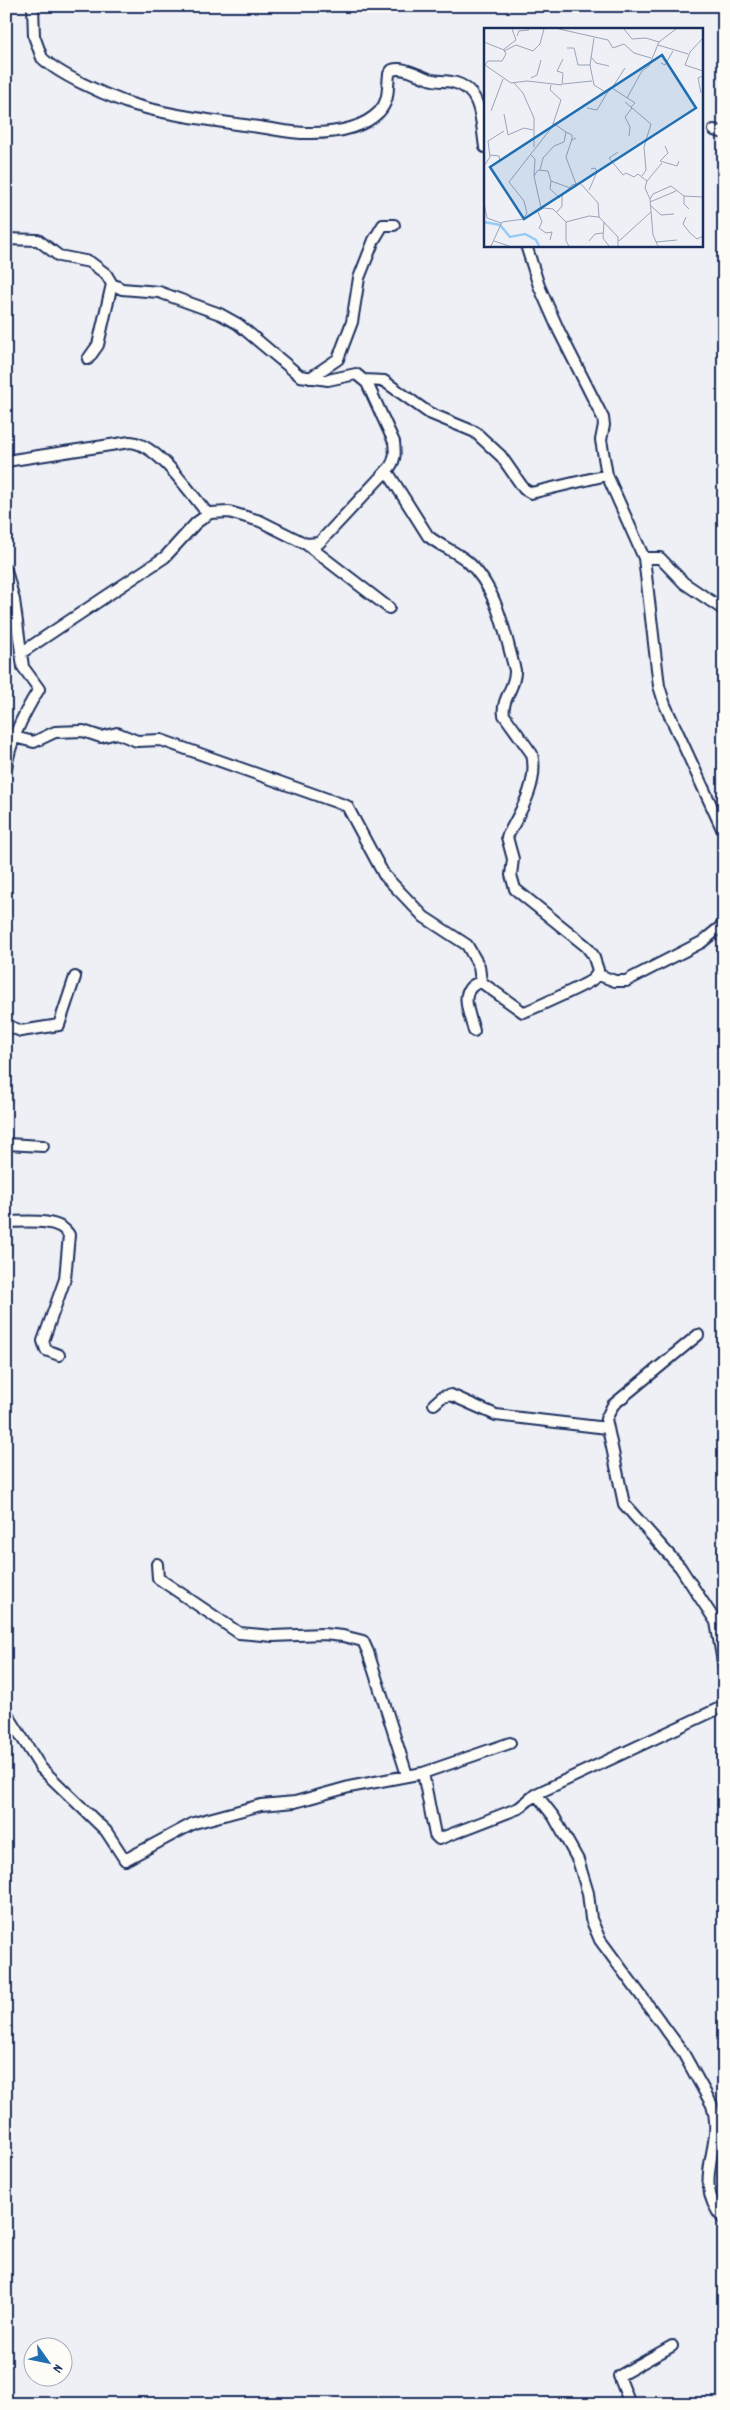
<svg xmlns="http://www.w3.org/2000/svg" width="730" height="2410" font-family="Dekko,sans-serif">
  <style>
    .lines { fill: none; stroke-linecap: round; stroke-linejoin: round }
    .minor-casing { stroke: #1b2f5e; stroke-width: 14 }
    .minor { stroke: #fdfcf7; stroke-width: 10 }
    .inset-river { fill: none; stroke: #97ccf5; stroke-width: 2.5 }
    .inset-road { fill: none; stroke: #9aa3b9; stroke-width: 1 }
    .view { fill: #1f6fb2; fill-opacity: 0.15; stroke: #1f6fb2; stroke-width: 2.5 }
    .inset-edge { fill: none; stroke: #1b2f5e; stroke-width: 2.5 }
  </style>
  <rect width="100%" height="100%" fill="#eef0f6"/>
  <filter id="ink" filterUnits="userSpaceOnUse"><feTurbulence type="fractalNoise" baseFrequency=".02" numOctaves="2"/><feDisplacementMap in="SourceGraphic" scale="10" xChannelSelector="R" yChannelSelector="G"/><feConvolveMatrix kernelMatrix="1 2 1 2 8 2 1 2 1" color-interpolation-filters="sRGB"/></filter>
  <g filter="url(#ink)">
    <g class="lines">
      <defs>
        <path id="minor" d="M33,6L34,36L42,58C60,75 101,93 125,102C165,115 209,120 251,126C271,128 292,134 311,133C334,133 362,129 379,112C390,100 387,89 389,74L392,70C403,66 418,75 429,79C437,82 444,80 452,82C483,88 481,123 485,147
          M6,7V6
          M714,130L724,133
          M6,239L38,240L59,256L90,262L106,274L112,284L122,289L159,292L220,314L238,324L300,376L328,380L356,374L367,383L394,442C395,451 396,459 390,467L319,543L306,544L260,521L229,512L210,513L196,523L165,557L21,653
          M526,245L539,286L559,331L603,418L604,425L601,440L607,475L644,558L659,686L665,705L724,833
          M88,359L98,345L112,284
          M310,378L338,359L352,322L359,278L374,240L383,225H394
          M364,380L384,381L429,413L475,432L501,456L524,489L531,493L607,475
          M6,461L130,442C158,444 190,493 208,514
          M387,471L428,536C440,546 455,551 467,561C497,587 505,634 515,670C516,687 501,699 504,715L532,754C539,784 520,812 507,837L513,859L511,875L515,889L586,946L593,955L598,970C597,974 596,977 592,980C587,984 527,1012 523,1012L481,982C456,988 470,1015 474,1031
          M306,544L389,608
          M644,558H660L684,583L724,610
          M6,570L14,600L23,667L39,689C24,713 10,740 6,768
          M14,737L34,742L55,732L83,731L101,737L117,733L137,741L161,740L347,806L384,875L424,917L467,945L479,966L481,982
          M596,974L615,981H626L702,942L724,924
          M6,1025L21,1031L59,1025L75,977
          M6,1144L43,1146
          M6,1222C23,1222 59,1217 69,1235L65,1279L43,1341L46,1350L59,1355
          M698,1335L613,1405L606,1419L624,1504L680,1567L716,1622
          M434,1404L442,1397L451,1395L496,1415L607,1428
          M157,1564L158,1578L239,1633L273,1636L323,1634L343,1636L363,1641L368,1652L407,1775
          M724,1617L716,1622L724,1668
          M6,1712L41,1768L106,1831L125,1860L194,1823L261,1805L295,1802L349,1787L423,1773L510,1743
          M423,1773L435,1835L439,1839L519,1808L536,1794L724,1706
          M536,1794L554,1817L578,1860L588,1893L591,1919L600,1940L682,2051L712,2105C726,2148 689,2179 724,2220
          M630,2404L619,2376L672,2346"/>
      </defs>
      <use href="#minor" class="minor-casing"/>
      <use href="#minor" class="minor"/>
    </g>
  </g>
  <g transform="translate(484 28)">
    <rect width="219" height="219" fill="#eef0f6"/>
    <path class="inset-river" d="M0,194L16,197L26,209L41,206L52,212L55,218"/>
    <path class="inset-road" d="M75,1L124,12L129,20L140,16L150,25L167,30M140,1L148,11L162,10L175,14M33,8L35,3L45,2M110,10L106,37L110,57L123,65L128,60L151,75L147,79M219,10L206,24L201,37L219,43M0,14L20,22L22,26L18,33H4L1,37L27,55L43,53L78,57L79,45L73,43L79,31M174,17L204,26M83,20H90L94,37H106M19,22L32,12L28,1M20,23L32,17L49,23L56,16L60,1M107,29L112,35L125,38M177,35L181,37L189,23M47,50L53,47L57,32M30,55L39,65L50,90V119M79,56L108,53M128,60L141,40M217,65L214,50L219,48M143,70L158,43L165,38L175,14L192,1M141,74L167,96L160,119L162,142L158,148M103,80L113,82L123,65M7,83L19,51M20,86L24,107L40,100L49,102M69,95L82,104M145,108L146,99L141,89L148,80M88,111L82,129L92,156M181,118L184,125L176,133L193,138L195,133M134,124L125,130L139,147L142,145L150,149L154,146L163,153L161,160L166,171L169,207L174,218M46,126L51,131L50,148M6,127L15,128L16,134M0,138L6,129L4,113L20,103M56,142L59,130L70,118L80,114L82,104L88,107V112L92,110M67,153L66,161L76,170M163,153L178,135M105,162L113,144L111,140L107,141M200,168V176L205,181M166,171L169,166L187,158L200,168L219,169M166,174L192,163M0,175L3,190L17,195M166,177L177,187L190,186M57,180L50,148L54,142L64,143L67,153L86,160M54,184L58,194L55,200L62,205L68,204L66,212M73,184L78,178V168L88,157L96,155L114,175L115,189M202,189L199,196L206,205L213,211L219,208M39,191L43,185L40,173L25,154L68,99L77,72L66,62L67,57M82,194V213L85,218M120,194L119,210L125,218M10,213L25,218M105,213L111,206L119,205M135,213L167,184M172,214L193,212M7,218L18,194L40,191L60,180L69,181L82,194L105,188L115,189L134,209V218"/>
    <path class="view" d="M178,27L212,80L40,191L6,139Z"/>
    <rect width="219" height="219" class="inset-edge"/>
  </g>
  <rect width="730" height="2410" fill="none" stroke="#fdfcf7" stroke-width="25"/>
  <rect x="12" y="12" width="705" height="2385" fill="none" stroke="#1b2f5e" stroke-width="2" filter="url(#ink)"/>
  <g transform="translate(48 2362) rotate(123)"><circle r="24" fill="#fdfcf7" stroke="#a3aaba"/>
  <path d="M0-4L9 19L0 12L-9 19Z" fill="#1f6fb2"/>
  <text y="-8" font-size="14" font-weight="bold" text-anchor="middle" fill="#1b2f5e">N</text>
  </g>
</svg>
